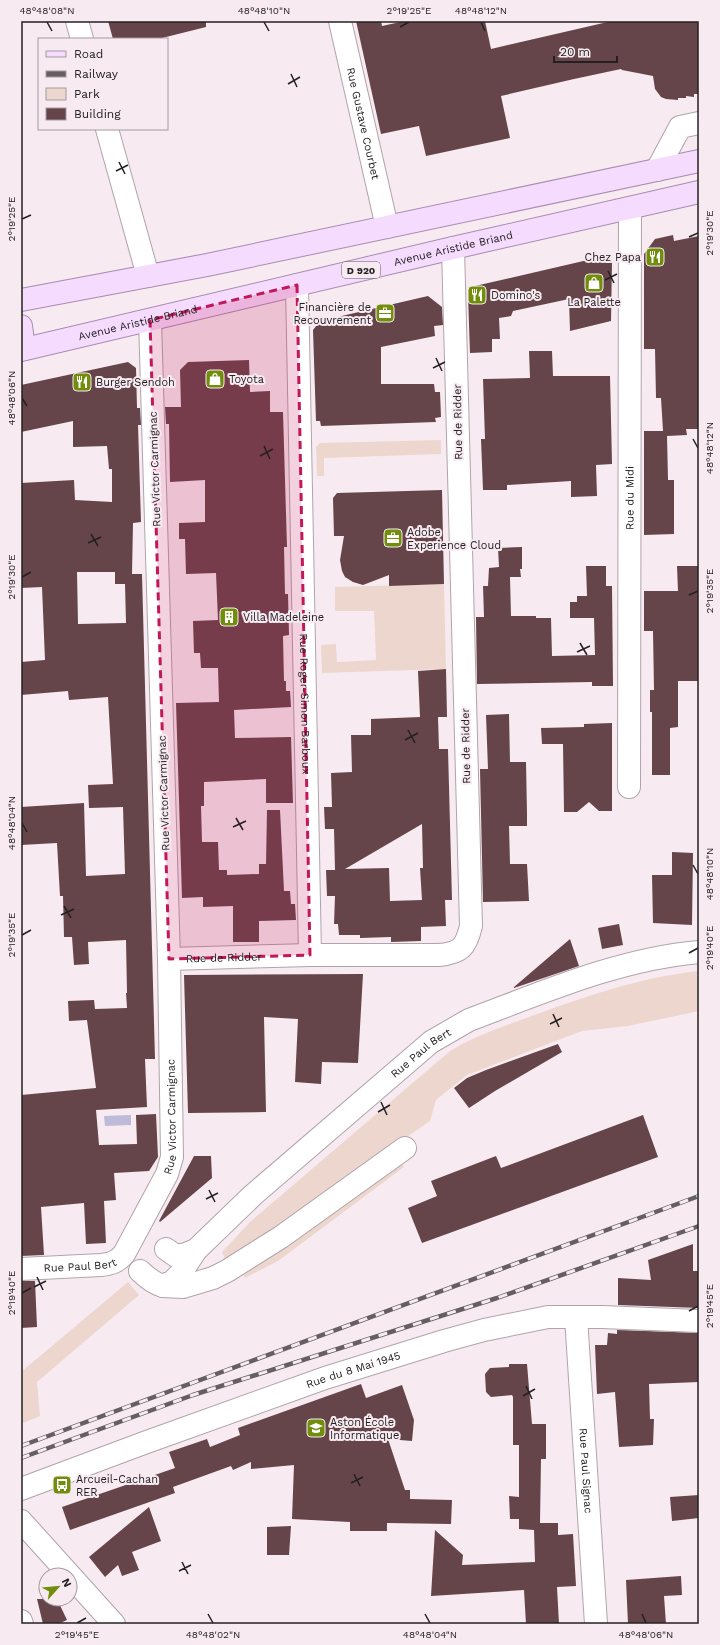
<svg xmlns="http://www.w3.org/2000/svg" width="720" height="1645" font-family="'Work Sans',sans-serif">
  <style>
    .green { fill: #edd6ce }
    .water { fill: #bebbda }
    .building { fill: #654549; fill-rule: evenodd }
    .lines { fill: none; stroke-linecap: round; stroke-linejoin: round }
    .minor-casing { stroke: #b0a4aa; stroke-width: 24 }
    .major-casing { stroke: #a88bb1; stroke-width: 24 }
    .minor { stroke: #fff; stroke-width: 22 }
    .major { stroke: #f5dcfe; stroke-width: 22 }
    .rail-casing { stroke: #655f62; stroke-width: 4.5 }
    .rail { stroke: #f7ebf1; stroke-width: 3; stroke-dasharray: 9; stroke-linecap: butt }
    .marked { fill: #c2185b; fill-opacity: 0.2; stroke: #c2185b; stroke-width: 3; stroke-dasharray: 8 5; stroke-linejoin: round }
    .ticks { fill: none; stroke: #242022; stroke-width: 1.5 }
    .labels { text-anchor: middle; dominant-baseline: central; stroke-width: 4; stroke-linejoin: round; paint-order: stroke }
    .shield { fill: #f7ebf1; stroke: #635d60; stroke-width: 1 }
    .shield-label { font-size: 10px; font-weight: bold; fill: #242022 }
    .street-label { font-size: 11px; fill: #242022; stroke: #f7ebf1 }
    .poi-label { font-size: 11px; fill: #242022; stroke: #f7ebf1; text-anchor: start }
    .neatline { fill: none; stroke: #242022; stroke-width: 1.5 }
    .ticks-label { font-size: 10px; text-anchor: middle; fill: #242022 }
  </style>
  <rect width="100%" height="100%" fill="#f7ebf1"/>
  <path class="green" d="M441,440V454L324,458V476H317L316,447L320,443Z
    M444,584L446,669L322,673L321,645L336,644L337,662L376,660L374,611H335V587Z
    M699,971V1011L628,1026L582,1031L467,1075L436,1100L430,1121L226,1261L222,1252L250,1222L450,1051C474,1036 502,1027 529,1017C584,997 640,977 699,971Z
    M401,1162L404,1167L278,1261L245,1278L243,1275L261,1261Z
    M128,1282L139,1295L37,1382L40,1416L21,1424V1372Z"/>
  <path class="water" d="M131,1115V1125L105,1126L104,1116Z"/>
  <path class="building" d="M108,21H206V27L158,39H113Z
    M356,21H381L382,26L405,21H485L491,49L612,21H699V94H694V97L686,96V98H678V100L666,99L661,97L655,89L653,76L622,70L621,69L574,79L501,96L510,138L426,156L419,126L381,134Z
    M673,235L674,241L699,236V429H686L687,435L667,436L668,480H674V534L644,535V431H663L661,398H656L655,349H644V254L655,239Z
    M605,256L612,263L611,321L570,331L569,299L513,311L511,316L499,318L500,339H492V352L470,353L468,295L475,286Z
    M428,296L442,307L443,325L434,326L435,336L381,347V384H434L435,392H440L441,417L435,418L436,422L321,426L320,421H316L313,330L320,321Z
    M529,351H552L553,376H610L612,464L596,465L597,496L571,497V481L507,485V490H483L481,439H485L483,379L530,378Z
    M249,360L250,392L270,391V412H283L287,547H284L285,594H288L289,635L283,636L284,681H286V691H290L291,707L234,710L235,738L291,737L293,803H266V779L204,782V806H201L202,842H218L219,870H227V875L259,874V864H266L267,810H280L284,891H290L291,904H295L296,920L259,921V942H233V906L203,907V897L182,898L176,703L219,702L218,668H201L200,653H194L193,621L218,620L216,573L186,574L185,539H179V523L205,522V480L170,482L169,424H166L165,407H181L180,370L188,362Z
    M128,362L136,368L137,408H140L141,425H138L141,522L133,523L132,574H142L155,1059H145L147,1107L96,1110L99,1145L137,1144L136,1115L156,1114L158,1157L149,1171L114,1173L116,1200L104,1201L106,1243L86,1244L84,1203L41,1207L44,1255L21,1256V1095L96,1088L87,1020L69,1021L68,1001L94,1000L95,1009L127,1008L126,993H127L126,940L88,942L89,964L74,965L72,937H64L63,896H60L57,843L21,845V807L84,803L86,876L125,874L123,807L89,808L88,785L113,784L108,697L69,700L68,691L21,695V662L45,660L42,587L21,588V483L74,480L75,500L112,502V469H109L107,446L73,447V421L21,432V385ZM77,572H115V584H125L126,623L78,624Z
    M442,490L444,584L389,586V575L363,585L353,582L345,577L342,571L340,560L344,536H334L333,498L337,493Z
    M522,547V569H520L521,577H510L511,616H536V618H551L552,656L595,655L594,618H570V602H577V596H587L586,566H606V586H612L613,686H592V682L477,684L476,617H484L483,586H488L489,568L499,567L498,548Z
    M677,566H699V681H678V727L670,728V775H652V712H650V690H654L653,631H644V591H678Z
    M446,669L447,717H438L439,749H448L452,900H445L446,926L421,927V941L391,942V937L360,938V935H339L338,924H334L335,896H327L326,870H335L334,829H325L324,807H332L331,773L352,772L351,735H371V719L420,717L418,671ZM422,824L423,868H420L422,900L390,901L389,868L345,869Z
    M509,714L510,762H526L527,814V826H509L510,864H527L529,901L483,902L480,769H488L486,715Z
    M612,723V811H599L589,802L577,812H564L563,744H542L541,728L584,727V724Z
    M672,852L693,853L692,925L653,923L652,875H672Z
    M619,924L623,945L602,949L598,928Z
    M570,939L579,966L514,988V987Z
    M363,974L358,1063L322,1062L321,1084L295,1082L298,1019L264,1017L266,1112L188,1113L184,975Z
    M558,1044L562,1052L495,1091L469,1108L454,1088L467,1078L486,1070Z
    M643,1115L658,1157L422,1243L408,1208L437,1196L431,1181L496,1156L501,1168Z
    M194,1156H211L212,1178L160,1222L159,1221Z
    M693,1244V1271H699V1308L618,1305V1278L651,1280L648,1260Z
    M21,1281H35L37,1327L21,1328Z
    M617,1330L699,1333V1382L649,1384L650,1419H654L653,1445L619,1447L615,1392L597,1394L595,1345H607L608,1333L617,1334Z
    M509,1364H527L532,1424H546V1459H541L540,1523H558V1535L573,1534L576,1586L557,1587L559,1624H526L524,1590L431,1596L435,1530L463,1555L462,1565L535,1562L534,1530L519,1529V1519H510L509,1496L519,1497V1445H513V1397L512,1395L491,1397L486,1392L485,1374L490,1368L509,1367Z
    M361,1384L366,1398L402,1385L414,1420L412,1441L388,1439L405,1490H410V1499L452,1500L451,1524L387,1523V1531H350V1522L292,1519L294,1465L251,1469V1462L233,1470L231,1466L173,1487L175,1493L70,1530L62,1507L175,1468L169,1452L207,1439L210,1447L240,1435L238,1428Z
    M699,1495V1518L672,1521L670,1497Z
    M149,1507L161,1541L132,1552L139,1570L122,1576L118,1565L105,1577L89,1557Z
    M291,1526L289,1555H267V1527Z
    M681,1576L682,1595L664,1596L666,1624H628L626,1580Z
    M37,1599H57L67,1620L58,1624H43Z"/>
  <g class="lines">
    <defs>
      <g id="minor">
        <path d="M77,21L82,39"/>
        <path id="s1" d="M340,21L387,227"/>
        <path d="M107,129L148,276"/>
        <path d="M657,170L680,127L699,123"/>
        <path id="s2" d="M297,285L310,955"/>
        <path id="s3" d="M629,787L630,209"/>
        <path id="s4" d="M169,959L310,955H439C461,953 466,947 471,926L453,248"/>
        <path d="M166,1249L176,1256L186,1254L196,1250"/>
        <path id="s5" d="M21,1269L101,1265C111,1264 117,1262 124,1254L167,1174L172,1157L169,959L150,320"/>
        <path id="s6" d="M140,1271C147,1278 153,1283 163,1286L173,1281L181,1273L196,1250L253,1195L431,1042L469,1020C544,992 619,959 699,952"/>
        <path d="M163,1286L183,1287L213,1278L227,1271L281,1237L405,1148"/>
        <path id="s7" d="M576,1317L596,1624"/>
        <path id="s8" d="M21,1489L144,1443L325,1378L444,1341L484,1330L548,1317H602L699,1321"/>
        <path d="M21,1521L114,1624"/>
        <path d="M21,1621L22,1624"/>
      </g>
      <g id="major">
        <path d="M21,300L207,265L699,161"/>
        <path d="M21,326L24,349"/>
        <path id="s9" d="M21,350L453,248L699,192"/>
      </g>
    </defs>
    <use href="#minor" class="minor-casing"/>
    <use href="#major" class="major-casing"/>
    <use href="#minor" class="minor"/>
    <use href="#major" class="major"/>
    <defs>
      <path id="rail" d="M21,1446L699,1196
        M21,1458L193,1395L497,1298L699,1226"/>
    </defs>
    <use href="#rail" class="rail-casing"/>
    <use href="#rail" class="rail"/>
  </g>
  <path class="marked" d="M297,285L310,955L169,959L150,320Z"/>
  <path class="ticks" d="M47,22L52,31M264,22L269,31M481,22L485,31M400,27L409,22M291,74L297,87M288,84L300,77M119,162L125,174M116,171L128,165M22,219L31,215M689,237L698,233M608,271L614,283M605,280L617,274M436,358L442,371M433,368L445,362M22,398L27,406M693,439L698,448M264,446L270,459M260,456L273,449M91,534L98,546M88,543L101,537M22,577L31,572M689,595L698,591M580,643L587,655M577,652L590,646M408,730L415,743M405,740L418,733M236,818L243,830M22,823L27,832M233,827L246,821M693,865L698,874M64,906L71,918M61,915L74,909M22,935L31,930M689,953L698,948M553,1014L559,1027M550,1024L562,1018M381,1102L387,1115M378,1112L390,1105M209,1190L215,1202M206,1199L218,1193M37,1277L43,1290M34,1287L46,1281M22,1293L31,1288M689,1311L698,1306M526,1386L532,1399M523,1396L535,1389M354,1474L360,1486M351,1483L363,1477M182,1562L188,1574M179,1571L191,1565M208,1614L213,1623M425,1614L430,1623M642,1614L646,1623M77,1623L86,1618"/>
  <defs>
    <symbol id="restaurant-square" viewBox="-11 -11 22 22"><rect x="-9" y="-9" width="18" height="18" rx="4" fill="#708d0b" stroke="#f7ebf1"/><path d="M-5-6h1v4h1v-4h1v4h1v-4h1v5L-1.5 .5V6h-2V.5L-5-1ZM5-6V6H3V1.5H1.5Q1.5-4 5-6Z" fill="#fff"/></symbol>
    <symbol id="shop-square" viewBox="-11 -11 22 22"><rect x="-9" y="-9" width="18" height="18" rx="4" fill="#708d0b" stroke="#f7ebf1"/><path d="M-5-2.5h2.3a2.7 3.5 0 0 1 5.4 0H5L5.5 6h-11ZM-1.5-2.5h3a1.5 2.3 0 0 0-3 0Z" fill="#fff"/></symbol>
    <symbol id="office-square" viewBox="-11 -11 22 22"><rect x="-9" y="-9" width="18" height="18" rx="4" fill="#708d0b" stroke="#f7ebf1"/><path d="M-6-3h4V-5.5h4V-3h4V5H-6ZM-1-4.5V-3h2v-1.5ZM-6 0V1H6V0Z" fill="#fff"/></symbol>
    <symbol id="building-square" viewBox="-11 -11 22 22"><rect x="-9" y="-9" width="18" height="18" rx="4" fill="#708d0b" stroke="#f7ebf1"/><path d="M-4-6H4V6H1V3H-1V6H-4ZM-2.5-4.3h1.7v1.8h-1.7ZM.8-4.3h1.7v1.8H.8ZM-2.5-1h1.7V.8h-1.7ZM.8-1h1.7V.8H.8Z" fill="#fff"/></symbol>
    <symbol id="university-square" viewBox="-11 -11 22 22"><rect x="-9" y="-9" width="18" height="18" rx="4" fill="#708d0b" stroke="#f7ebf1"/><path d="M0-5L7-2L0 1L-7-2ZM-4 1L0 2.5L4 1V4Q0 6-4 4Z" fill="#fff"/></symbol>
    <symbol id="bus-square" viewBox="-11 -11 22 22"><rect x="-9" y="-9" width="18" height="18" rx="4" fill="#708d0b" stroke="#f7ebf1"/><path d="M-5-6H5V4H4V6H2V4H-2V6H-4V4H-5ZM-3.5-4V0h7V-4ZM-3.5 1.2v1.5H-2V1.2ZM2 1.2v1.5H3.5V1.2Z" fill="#fff"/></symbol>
  </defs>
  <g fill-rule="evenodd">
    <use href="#restaurant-square" x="644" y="246" width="22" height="22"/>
    <use href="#shop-square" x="583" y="272" width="22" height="22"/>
    <use href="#restaurant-square" x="466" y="284" width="22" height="22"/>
    <use href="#office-square" x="374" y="302" width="22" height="22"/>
    <use href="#shop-square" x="204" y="368" width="22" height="22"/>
    <use href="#restaurant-square" x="71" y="371" width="22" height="22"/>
    <use href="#office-square" x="382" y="527" width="22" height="22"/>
    <use href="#building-square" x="218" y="606" width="22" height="22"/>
    <use href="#university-square" x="305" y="1417" width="22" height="22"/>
    <use href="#bus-square" x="51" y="1474" width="22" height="22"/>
  </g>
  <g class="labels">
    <rect class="shield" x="342" y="262" width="38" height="16" rx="3"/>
    <g class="shield-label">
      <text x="361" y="270">D 920</text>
    </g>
    <g class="street-label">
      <text stroke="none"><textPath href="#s1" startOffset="105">Rue Gustave Courbet</textPath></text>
      <text stroke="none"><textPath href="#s9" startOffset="444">Avenue Aristide Briand</textPath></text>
      <text stroke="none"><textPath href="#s9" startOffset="120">Avenue Aristide Briand</textPath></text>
      <text transform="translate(458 422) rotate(-91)">Rue de Ridder</text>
      <text transform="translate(155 469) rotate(-92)">Rue Victor Carmignac</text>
      <text stroke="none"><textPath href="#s3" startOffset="289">Rue du Midi</textPath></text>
      <text stroke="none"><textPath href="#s2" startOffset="419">Rue Roger-Simon Barboux</textPath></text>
      <text transform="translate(466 746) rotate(-91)">Rue de Ridder</text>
      <text transform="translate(164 793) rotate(-92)">Rue Victor Carmignac</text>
      <text stroke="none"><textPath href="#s4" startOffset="55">Rue de Ridder</textPath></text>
      <text stroke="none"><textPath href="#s6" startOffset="377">Rue Paul Bert</textPath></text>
      <text stroke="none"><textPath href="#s5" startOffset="255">Rue Victor Carmignac</textPath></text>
      <text stroke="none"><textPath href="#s5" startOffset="59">Rue Paul Bert</textPath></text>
      <text stroke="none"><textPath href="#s8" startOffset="353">Rue du 8 Mai 1945</textPath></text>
      <text stroke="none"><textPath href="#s7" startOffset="154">Rue Paul Signac</textPath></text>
    </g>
    <g class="poi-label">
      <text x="641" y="257" text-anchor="end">Chez Papa</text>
      <text x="491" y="295">Domino's</text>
      <text x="594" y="302" text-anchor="middle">La Palette</text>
      <text x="371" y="307" text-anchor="end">Financière de<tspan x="371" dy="13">Recouvrement</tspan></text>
      <text x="229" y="379">Toyota</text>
      <text x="96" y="382">Burger Sendoh</text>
      <text x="407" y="532">Adobe<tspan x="407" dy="13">Experience Cloud</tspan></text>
      <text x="243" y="617">Villa Madeleine</text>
      <text x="330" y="1422">Aston École<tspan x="330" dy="13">Informatique</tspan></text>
      <text x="76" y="1479">Arcueil-Cachan<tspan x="76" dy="13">RER</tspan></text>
    </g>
  </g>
  <rect width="720" height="1645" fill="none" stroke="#f7ebf1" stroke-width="44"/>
  <rect x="38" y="38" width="130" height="92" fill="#f7ebf1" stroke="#a39a9e"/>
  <rect x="46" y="51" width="20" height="6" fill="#f5dcfe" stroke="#a39a9e"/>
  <text x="74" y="58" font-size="12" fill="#242022">Road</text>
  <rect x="46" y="71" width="20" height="6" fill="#655f62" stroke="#a39a9e"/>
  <text x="74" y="78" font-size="12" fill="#242022">Railway</text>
  <rect x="46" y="88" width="20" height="12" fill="#edd6ce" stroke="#a39a9e"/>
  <text x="74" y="98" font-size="12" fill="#242022">Park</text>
  <rect x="46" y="108" width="20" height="12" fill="#654549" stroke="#a39a9e"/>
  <text x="74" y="118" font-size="12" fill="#242022">Building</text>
  <g transform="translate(58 1587) rotate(63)"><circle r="19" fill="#f7ebf1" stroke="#a39a9e"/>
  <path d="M0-3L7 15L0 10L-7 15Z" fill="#708d0b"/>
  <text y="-6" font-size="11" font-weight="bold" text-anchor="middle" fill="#242022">N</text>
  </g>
  <path d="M554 56v6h63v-6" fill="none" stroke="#242022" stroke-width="2"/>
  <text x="560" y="56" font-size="12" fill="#242022" stroke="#f7ebf1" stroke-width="3" paint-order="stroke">20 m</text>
  <rect x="22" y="22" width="676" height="1601" class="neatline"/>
  <g class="ticks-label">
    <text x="47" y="14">48°48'08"N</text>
    <text x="264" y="14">48°48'10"N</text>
    <text x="409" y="14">2°19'25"E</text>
    <text x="481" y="14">48°48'12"N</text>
    <text transform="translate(11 219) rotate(-90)" y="4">2°19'25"E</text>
    <text transform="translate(709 233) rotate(-90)" y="4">2°19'30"E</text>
    <text transform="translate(11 398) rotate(-90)" y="4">48°48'06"N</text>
    <text transform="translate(709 448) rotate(-90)" y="4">48°48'12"N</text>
    <text transform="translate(11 577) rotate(-90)" y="4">2°19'30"E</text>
    <text transform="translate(709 591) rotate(-90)" y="4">2°19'35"E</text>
    <text transform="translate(11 823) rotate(-90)" y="4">48°48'04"N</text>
    <text transform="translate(709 874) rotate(-90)" y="4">48°48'10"N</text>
    <text transform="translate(11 935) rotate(-90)" y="4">2°19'35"E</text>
    <text transform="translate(709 948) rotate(-90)" y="4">2°19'40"E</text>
    <text transform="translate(11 1293) rotate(-90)" y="4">2°19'40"E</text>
    <text transform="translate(709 1306) rotate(-90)" y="4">2°19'45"E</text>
    <text x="77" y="1638">2°19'45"E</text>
    <text x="213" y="1638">48°48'02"N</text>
    <text x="430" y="1638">48°48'04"N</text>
    <text x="646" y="1638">48°48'06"N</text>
  </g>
</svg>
